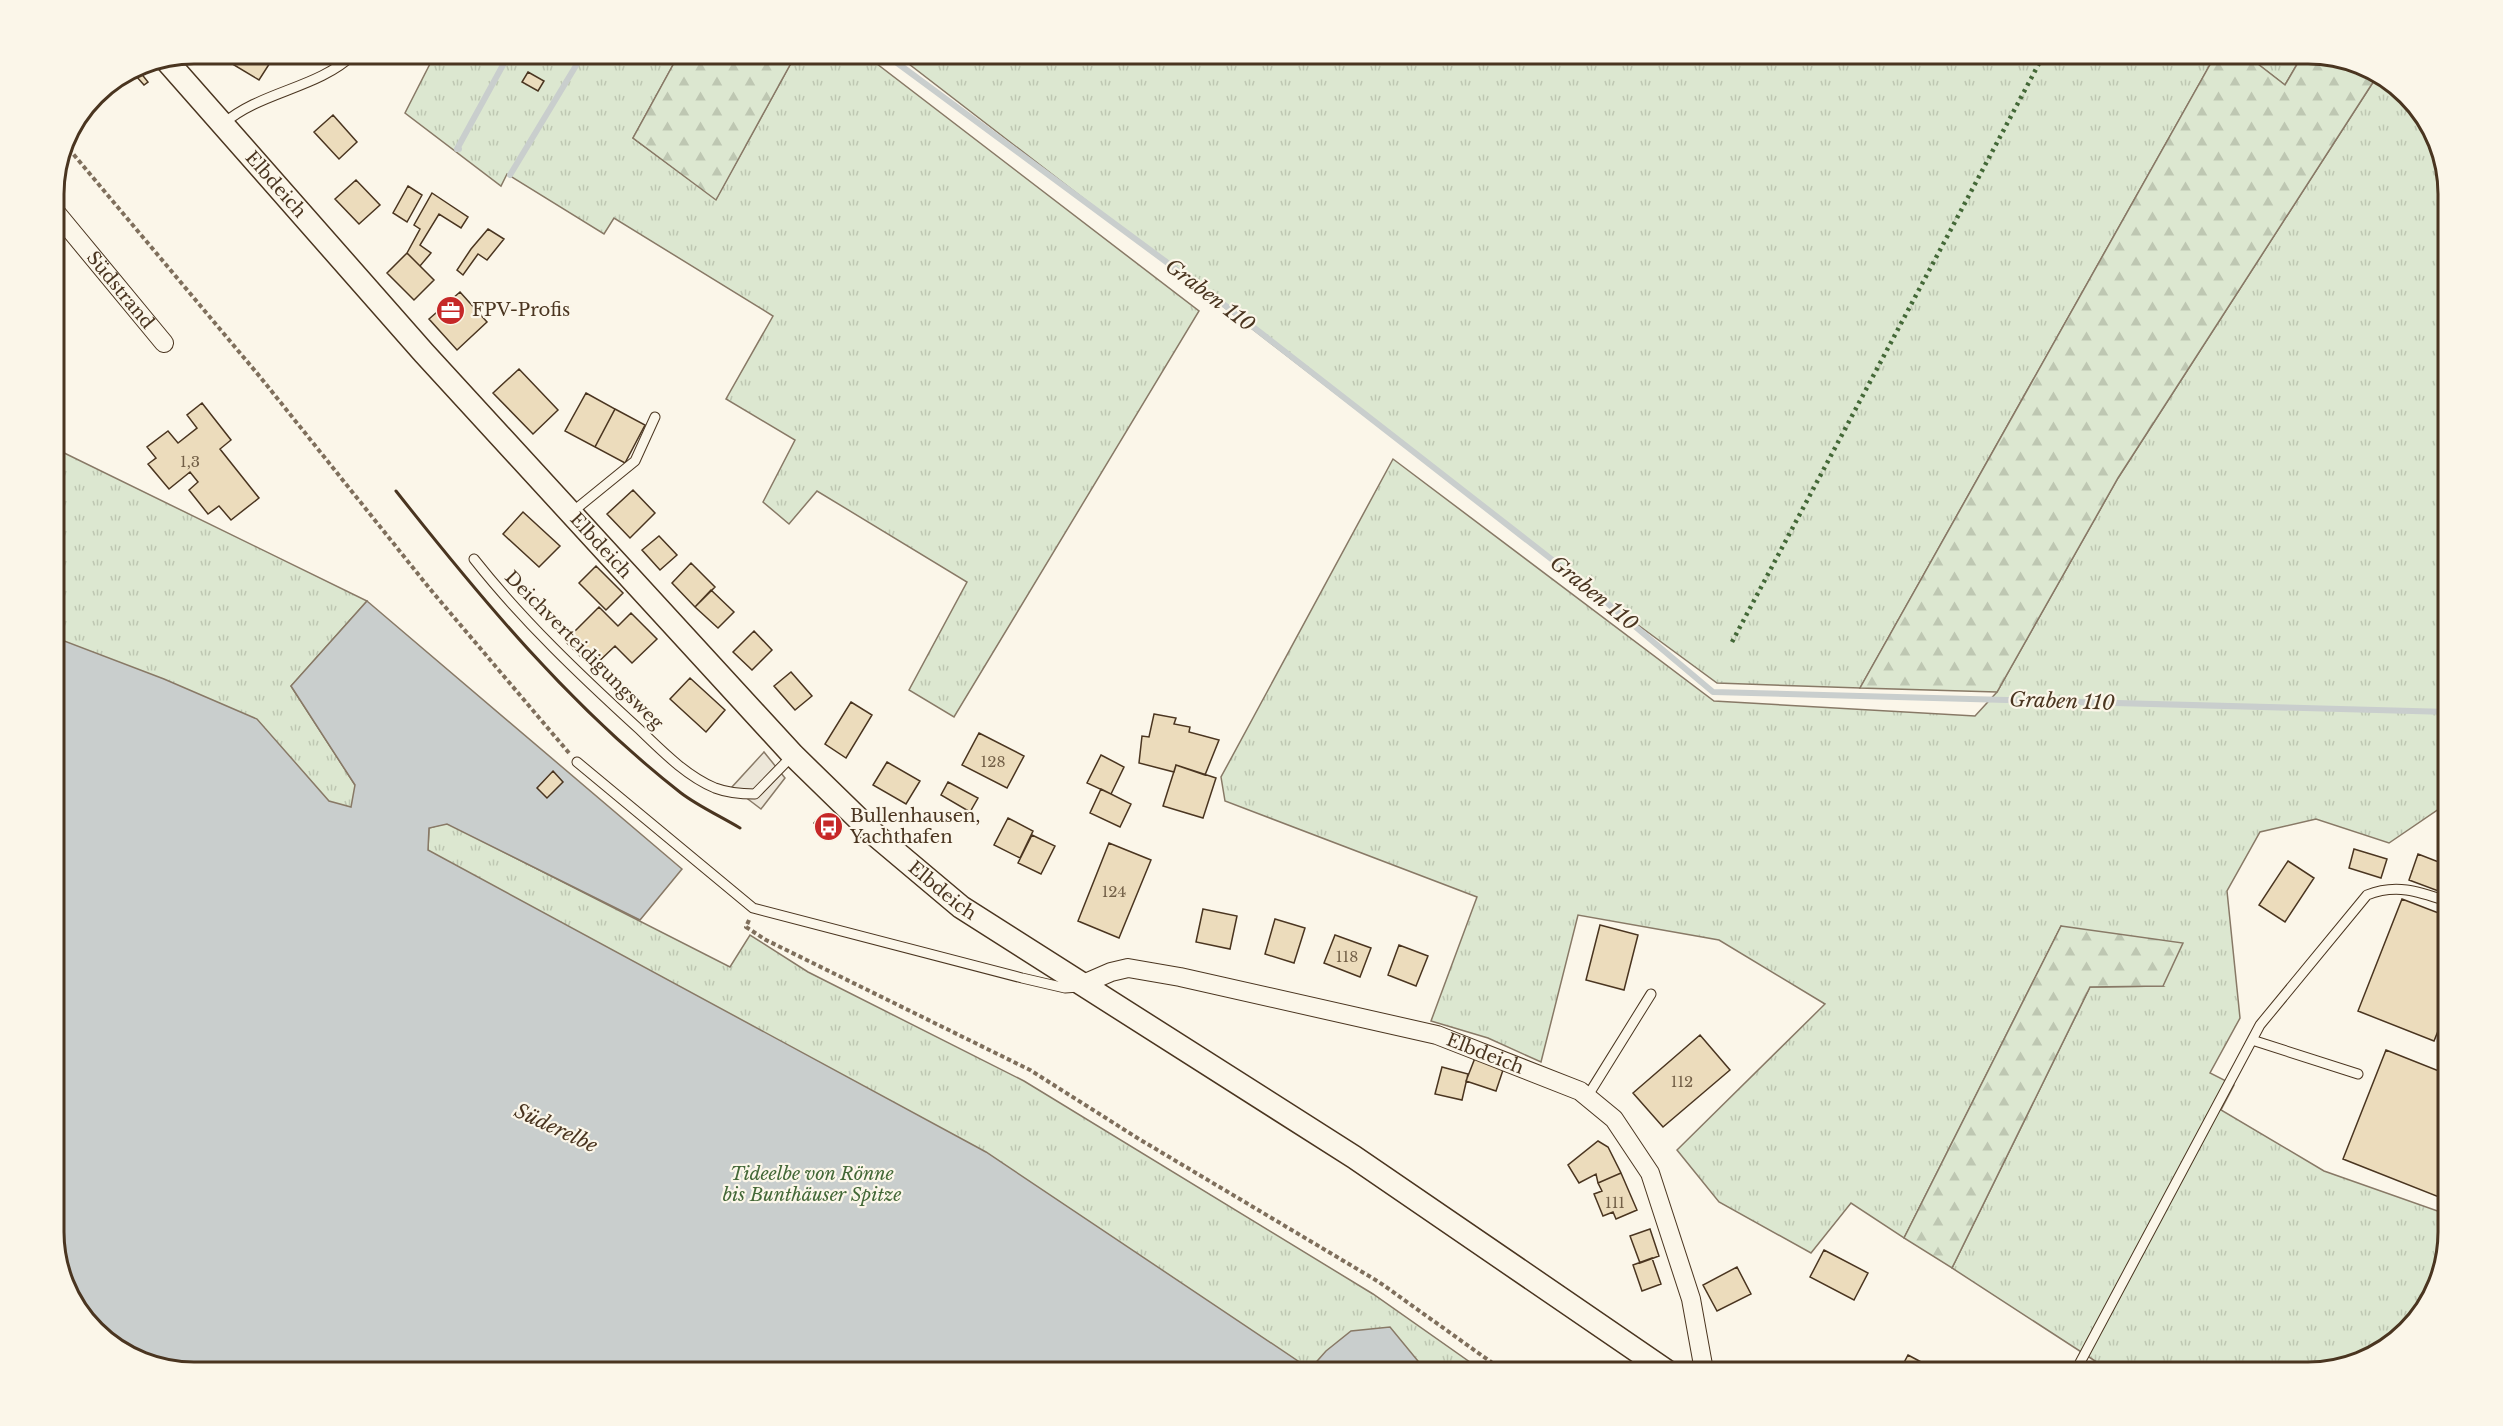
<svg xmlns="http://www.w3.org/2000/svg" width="2503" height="1426" font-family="'Libre Baskerville',serif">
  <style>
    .grass { fill: url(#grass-tufts); stroke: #887966; stroke-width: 1.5 }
    .forest { fill: url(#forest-firs); stroke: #887966; stroke-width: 1.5 }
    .parking { fill: #ede7d9; stroke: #887966; stroke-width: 1.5 }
    .water { fill: #c9cecd; stroke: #887966; stroke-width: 1.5 }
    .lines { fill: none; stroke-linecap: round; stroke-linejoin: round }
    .stream { stroke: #c9cecd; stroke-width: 6 }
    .building { fill: #ecdcbc; stroke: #4a3520; stroke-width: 1.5 }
    .service-casing { stroke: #4a3520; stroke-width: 11 }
    .minor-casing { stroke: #4a3520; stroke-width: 20 }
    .tertiary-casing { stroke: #4a3520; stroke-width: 25 }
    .path { stroke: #7f6f5c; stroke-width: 4; stroke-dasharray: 4.5 3; stroke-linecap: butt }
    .service { stroke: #fbf6e9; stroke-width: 9 }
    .minor { stroke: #fbf6e9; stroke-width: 18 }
    .tertiary { stroke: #fbf6e9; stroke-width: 22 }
    .hedge { stroke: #436837; stroke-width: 4.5; stroke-dasharray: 3 4.5; stroke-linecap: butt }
    .wall { stroke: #4a3520; stroke-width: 3 }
    .labels { text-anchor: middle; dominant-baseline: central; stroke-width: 4.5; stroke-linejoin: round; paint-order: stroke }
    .number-label { font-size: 15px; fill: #725f47 }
    .street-label { font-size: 18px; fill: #4a3520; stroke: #fbf6e9 }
    .poi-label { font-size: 18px; fill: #4a3520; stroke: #fbf6e9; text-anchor: start }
    .park-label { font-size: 18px; font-style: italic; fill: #436837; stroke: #fbf6e9 }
    .water-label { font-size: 20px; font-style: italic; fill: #4a3520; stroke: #fbf6e9 }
    .rim { fill: none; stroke: #4a3520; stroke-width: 3 }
  </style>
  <defs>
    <pattern id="grass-tufts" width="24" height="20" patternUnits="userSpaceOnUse" patternTransform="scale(1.5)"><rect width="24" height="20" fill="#dce7d0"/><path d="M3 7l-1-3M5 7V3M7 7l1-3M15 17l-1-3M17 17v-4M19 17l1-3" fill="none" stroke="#bec7b2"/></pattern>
    <pattern id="forest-firs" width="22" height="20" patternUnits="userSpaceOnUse" patternTransform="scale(1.5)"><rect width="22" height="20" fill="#dce7d0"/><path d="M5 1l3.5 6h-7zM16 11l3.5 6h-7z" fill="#bec7b2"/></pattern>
  </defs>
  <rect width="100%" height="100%" fill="#fbf6e9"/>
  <path class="grass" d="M435,54H679L633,138L716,199L796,54H864L1199,311L954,717L909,690L967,582L817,491L789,524L763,502L795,440L726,399L773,316L614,218L604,234L507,174L501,186L405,113Z
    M896,54H2216L1860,688L1717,683L1600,597Z
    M2245,54H2303L2285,85Z
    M2379,73L2426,117L2449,185V802L2389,843L2316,819L2260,832L2227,891L2240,1018L2210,1073L2234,1085L2221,1110L2324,1171L2449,1215V1232L2430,1302L2379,1353L2309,1372H2112L1952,1268L2090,987L2163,986L2061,926L1904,1238L1851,1203L1811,1253L1719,1202L1677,1150L1825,1004L1719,940L1578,915L1541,1062L1488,1038L1431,1021L1477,897L1225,801L1221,777L1393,459L1714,701L1975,716L1997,692L2118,478Z
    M54,448L367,601L291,686L355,785L428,849L429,828L447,823L730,967L750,935L808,972L1024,1081L1373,1294L1484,1372H762L54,1062Z"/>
  <path class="forest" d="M679,54H796L716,200L633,138Z
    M2216,54H2245L2285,85L2303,54L2379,73L2118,478L1997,692L1860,688Z
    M2061,926L2183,943L2163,986L2090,987L1952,1268L1904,1238Z"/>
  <path class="parking" d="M764,752L785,778L761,809L732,787Z"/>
  <path class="water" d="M367,601L682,869L640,920L447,824L429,828L428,850L986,1152L1310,1369L1326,1351L1351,1331L1390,1327L1427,1372H194L124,1353L77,1309L54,1241V637L164,679L257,719L329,801L351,807L355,785L291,686Z"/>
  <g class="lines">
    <path class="stream" d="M885,54L1234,312L1600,597L1713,692L2449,712
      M459,149H457L509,54
      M510,175L583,54"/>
  </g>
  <path class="building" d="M234,54H273L275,55L259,80L229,62Z
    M294,54H315L310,63Z
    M140,72L148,82L144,85L136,76Z
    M528,72L544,81L538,91L522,82Z
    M333,115L357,142L339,159L314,132Z
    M356,180L380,205L359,224L335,199Z
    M408,186L422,195L407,222L393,213Z
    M432,193L468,217L461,228L439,214L420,245L431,253L420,266L407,253L420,229L414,225Z
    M488,229L504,239L487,260L478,254L463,275L457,270L471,249Z
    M407,253L434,280L414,300L387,273Z
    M460,292L487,322L457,350L429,319Z
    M519,369L558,410L533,434L493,393Z
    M586,393L615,409L595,447L565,431Z
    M202,403L231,440L220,449L259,498L231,520L219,506L208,514L189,490L198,482L190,472L169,489L148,464L156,458L147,447L168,431L178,443L197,428L187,415Z
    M615,409L645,425L625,463L595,447Z
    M633,490L655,513L630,538L607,514Z
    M523,512L560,546L539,567L503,534Z
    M659,536L677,555L660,570L642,550Z
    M691,563L715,587L695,607L672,583Z
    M596,566L623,593L606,610L579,583Z
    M711,590L734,612L718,628L695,607Z
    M599,607L618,626L631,613L657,639L632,663L615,646L592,668L565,641Z
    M754,631L772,650L752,670L733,652Z
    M791,672L812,696L795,710L774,686Z
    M690,678L725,710L706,732L670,699Z
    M851,702L872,715L846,758L825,744Z
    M1154,714L1176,718L1174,724L1190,727L1189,732L1219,740L1205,775L1176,765L1174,772L1139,763L1142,736L1149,737Z
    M979,733L1024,756L1007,788L962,765Z
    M1101,755L1124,767L1111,794L1087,783Z
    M887,762L920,781L906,804L873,785Z
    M1176,765L1216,778L1203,818L1163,806Z
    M553,771L563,782L547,798L537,788Z
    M948,782L978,798L970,812L941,795Z
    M1101,789L1131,804L1120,827L1090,813Z
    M818,818L827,825L824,829L814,823Z
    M1008,818L1033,831L1020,858L994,845Z
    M1032,835L1055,846L1041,874L1018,863Z
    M1109,843L1151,860L1119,938L1078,921Z
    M2354,849L2387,859L2381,878L2349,868Z
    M2418,854L2449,866V895L2409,880Z
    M2288,861L2314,878L2285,922L2259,905Z
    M2402,899L2449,917V1004L2434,1041L2358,1011Z
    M1203,909L1237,916L1230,949L1196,942Z
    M1275,919L1305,928L1294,963L1265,954Z
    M1600,925L1638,935L1624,990L1586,980Z
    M1335,935L1371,948L1360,977L1324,963Z
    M1399,945L1428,956L1416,986L1388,975Z
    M1700,1035L1730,1070L1663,1127L1633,1093Z
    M2386,1050L2449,1075V1201L2343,1159Z
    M1475,1058L1504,1067L1496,1091L1466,1081Z
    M1442,1067L1468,1074L1462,1100L1435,1094Z
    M1598,1141L1608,1147L1621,1173L1598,1183L1596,1174L1579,1183L1568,1165Z
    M1621,1173L1637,1210L1616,1219L1613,1212L1603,1216L1594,1194L1602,1191L1598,1183Z
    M1650,1229L1659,1256L1640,1263L1630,1236Z
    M1824,1250L1868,1273L1854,1300L1810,1277Z
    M1652,1258L1661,1284L1642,1291L1633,1265Z
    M1737,1267L1751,1294L1717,1311L1703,1285Z
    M1908,1355L1940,1372H1899Z"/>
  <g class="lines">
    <defs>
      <path id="service" d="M223,124C261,91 317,89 354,54
        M571,513L635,461L655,417
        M474,559C523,621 581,676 639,729C661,750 686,776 715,788C728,793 740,794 755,794L793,755
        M577,762L753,908L1022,978L1065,988L1079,987
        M2252,1040L2358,1074
        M1587,1097L1651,994
        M2075,1372L2260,1025L2367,895C2397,883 2420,892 2449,902"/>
      <g id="minor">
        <path id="s1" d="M54,210L164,343"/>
        <path id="s2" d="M1081,985L1111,972L1128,968L1180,977L1437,1035L1580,1091L1614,1119L1650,1173L1691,1299L1703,1365L1702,1372"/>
      </g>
      <g id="tertiary">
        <path id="s3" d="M166,60L424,353L793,755L873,833L961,907L1354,1157L1668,1372"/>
      </g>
    </defs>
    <use href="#service" class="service-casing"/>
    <use href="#minor" class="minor-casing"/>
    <use href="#tertiary" class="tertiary-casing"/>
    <path class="path" d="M64,143L261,378L430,589L569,753
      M749,920L746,927L766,940L1030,1070L1139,1139L1379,1282L1505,1372"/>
    <use href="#service" class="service"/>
    <use href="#minor" class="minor"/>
    <use href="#tertiary" class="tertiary"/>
    <path class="hedge" d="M1732,642L2044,54"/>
    <path class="wall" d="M396,491C482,600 571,707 681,793C698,806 720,816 740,828"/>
  </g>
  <defs>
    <symbol id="office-disc" viewBox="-11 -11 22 22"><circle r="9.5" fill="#c62828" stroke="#fbf6e9"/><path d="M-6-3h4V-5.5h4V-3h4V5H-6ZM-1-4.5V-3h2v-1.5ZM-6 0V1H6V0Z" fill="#fff"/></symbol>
    <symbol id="bus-disc" viewBox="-11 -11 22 22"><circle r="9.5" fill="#c62828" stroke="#fbf6e9"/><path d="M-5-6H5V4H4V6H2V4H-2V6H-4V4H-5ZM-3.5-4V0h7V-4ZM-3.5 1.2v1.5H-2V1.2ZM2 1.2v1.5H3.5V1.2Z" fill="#fff"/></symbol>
  </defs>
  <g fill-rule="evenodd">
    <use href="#office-disc" x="434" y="294" width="33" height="33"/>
    <use href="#bus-disc" x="812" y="810" width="33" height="33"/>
  </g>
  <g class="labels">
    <g class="number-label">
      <text x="190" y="461">1,3</text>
      <text x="993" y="761">128</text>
      <text x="1114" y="891">124</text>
      <text x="1347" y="956">118</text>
      <text x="1682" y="1081">112</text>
      <text x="1615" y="1202">111</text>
    </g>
    <g class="street-label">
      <text stroke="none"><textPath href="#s3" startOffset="166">Elbdeich</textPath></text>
      <text stroke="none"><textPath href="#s1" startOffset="104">Südstrand</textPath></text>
      <text stroke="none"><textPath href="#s3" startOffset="652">Elbdeich</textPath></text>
      <text transform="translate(584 650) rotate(45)">Deichverteidigungsweg</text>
      <text stroke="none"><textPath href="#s3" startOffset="1138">Elbdeich</textPath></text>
      <text stroke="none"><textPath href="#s2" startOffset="418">Elbdeich</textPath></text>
    </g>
    <g class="poi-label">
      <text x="472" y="310">FPV-Profis</text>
      <text x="850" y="816">Bullenhausen,<tspan x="850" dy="21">Yachthafen</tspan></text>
    </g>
    <g class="park-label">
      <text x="812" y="1174">Tideelbe von Rönne<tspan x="812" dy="21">bis Bunthäuser Spitze</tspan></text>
    </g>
    <g class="water-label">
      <text transform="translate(1210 295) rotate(37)">Graben 110</text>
      <text transform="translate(1594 593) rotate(39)">Graben 110</text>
      <text transform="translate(2062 701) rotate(2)">Graben 110</text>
      <text transform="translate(556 1128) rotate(25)">Süderelbe</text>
    </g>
  </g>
  <path d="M0 0H2503V1426H0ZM194 64H2308A130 130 0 0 1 2438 194V1232A130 130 0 0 1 2308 1362H194A130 130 0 0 1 64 1232V194A130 130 0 0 1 194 64Z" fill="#fbf6e9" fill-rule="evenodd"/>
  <path class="rim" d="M194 64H2308A130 130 0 0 1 2438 194V1232A130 130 0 0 1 2308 1362H194A130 130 0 0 1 64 1232V194A130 130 0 0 1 194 64Z"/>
</svg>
